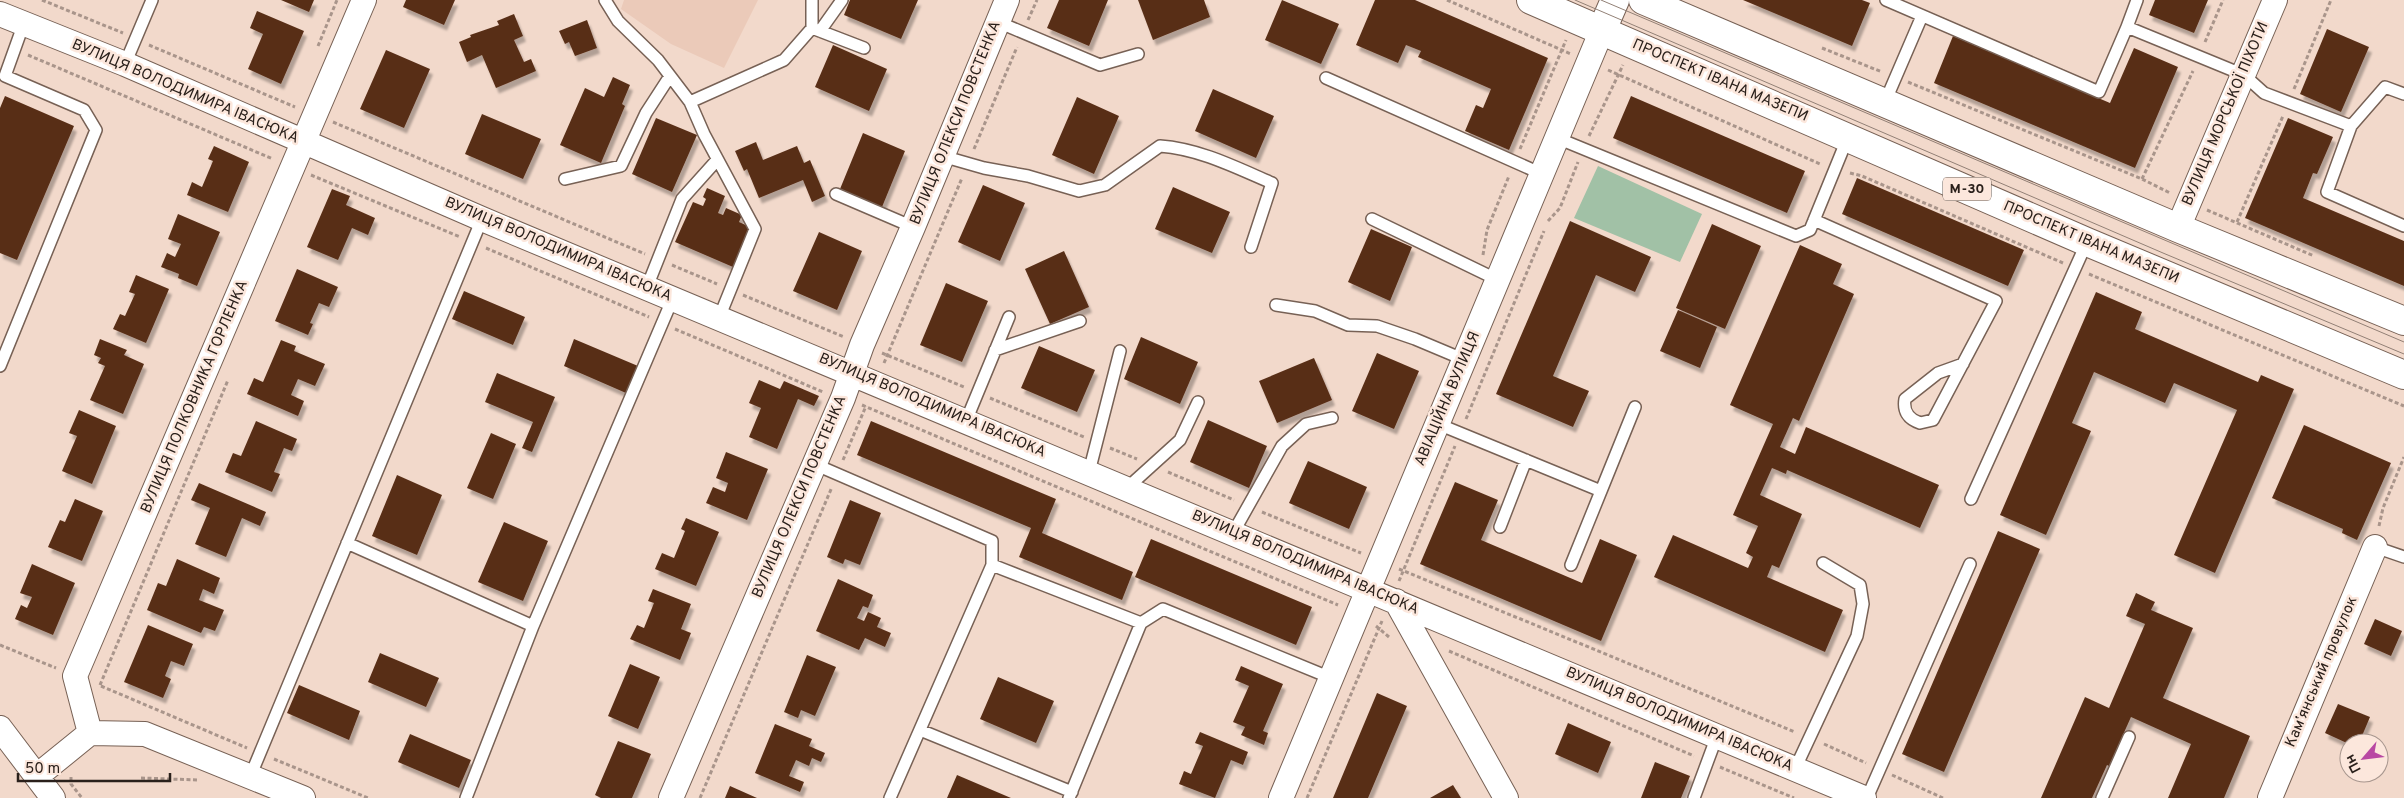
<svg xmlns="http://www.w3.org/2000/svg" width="2404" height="798" font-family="Overpass,sans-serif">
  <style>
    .built { fill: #ebcab9 }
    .green { fill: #a1c1a6 }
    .building { fill: #592f19; filter: url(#shadow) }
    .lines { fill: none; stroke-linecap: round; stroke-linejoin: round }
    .lane-casing { stroke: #776155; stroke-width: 14 }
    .street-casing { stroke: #776155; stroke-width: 26 }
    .secondary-casing { stroke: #776155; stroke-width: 30 }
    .highway-casing { stroke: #776155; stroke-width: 30 }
    .path { stroke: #a9958b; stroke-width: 3; stroke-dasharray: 4 2.5; stroke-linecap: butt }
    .lane { stroke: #fff; stroke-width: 11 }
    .street { stroke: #fff; stroke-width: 24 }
    .secondary { stroke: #fff; stroke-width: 28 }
    .highway { stroke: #fff; stroke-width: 28 }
    .tram { stroke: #928076; stroke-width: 1 }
    .labels { text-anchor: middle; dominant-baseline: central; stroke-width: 5; stroke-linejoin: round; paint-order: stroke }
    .shield { fill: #fce7dc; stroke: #695c55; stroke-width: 1 }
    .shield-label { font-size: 14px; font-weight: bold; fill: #2a201b }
    .street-label { font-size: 15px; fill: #2a201b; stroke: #fce7dc }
  </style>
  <defs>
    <filter id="shadow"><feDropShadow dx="3" dy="5.5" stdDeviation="1" flood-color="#0004"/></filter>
  </defs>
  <rect width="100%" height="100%" fill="#f2d9cb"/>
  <path class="built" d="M624,0H758L724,68L671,44L621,9Z"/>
  <path class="green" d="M1598,166L1702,214L1680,262L1574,218Z"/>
  <path class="building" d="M281,0H314L309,12Z
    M406,0H455L444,25L403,7Z
    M850,0H918L901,39L844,15Z
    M1059,0H1108L1089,46L1047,28Z
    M1138,0H1204L1210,17L1153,40Z
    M1282,0L1339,24L1321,64L1265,40Z
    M1375,0H1415L1548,58L1509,150L1465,131L1476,105L1483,108L1491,89L1418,57L1421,51L1406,45L1398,63L1356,45Z
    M1743,0H1862L1870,3L1852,46Z
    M2155,0H2208L2194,33L2149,15Z
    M257,11L304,31L281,84L248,69L263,34L250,28Z
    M514,14L523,36L514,40L524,62L531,59L536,71L496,88L482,55L467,62L459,42L471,37L470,35L499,25L497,21Z
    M587,20L597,48L575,56L569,42L565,44L559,31Z
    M2327,29L2369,47L2341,112L2300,94Z
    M1953,36L2110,103L2134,48L2178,67L2135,168L1934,83Z
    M833,45L887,69L869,111L815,87Z
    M386,50L430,69L404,128L360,109Z
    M613,77L630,85L622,104L625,106L601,163L560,145L585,88L604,97Z
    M1213,89L1274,116L1256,158L1195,131Z
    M5,96L74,126L17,260L0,253V108Z
    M1631,96L1805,171L1787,213L1613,138Z
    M1077,97L1119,116L1094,174L1052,155Z
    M482,114L541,139L523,179L465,154Z
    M656,118L697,135L672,192L632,174Z
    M2288,118L2333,137L2317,174L2313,173L2303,198L2404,241V286L2245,218Z
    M863,133L905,151L882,207L840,189Z
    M756,142L763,160L797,146L804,163L810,160L825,196L812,202L803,180L759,198L747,169L744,171L735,151Z
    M214,146L249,162L228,212L187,195L192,182L202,187L213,161L208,159Z
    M1857,178L2024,250L2008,286L1842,214Z
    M983,185L1025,203L1000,261L958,242Z
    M1173,187L1230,212L1212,253L1155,229Z
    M707,188L725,196L718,213L723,215L726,208L742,215L739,222L750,227L733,267L675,242L693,202L703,206L706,199L703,197Z
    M332,189L350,196L346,205L375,218L368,235L352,228L338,260L307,247Z
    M178,214L220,232L197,286L178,278L179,274L161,267L167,253L175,257L181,244L168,239Z
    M1570,221L1651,257L1635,292L1596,275L1553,376L1589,391L1573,427L1496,394Z
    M1712,224L1761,246L1725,329L1676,308Z
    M1371,229L1412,247L1390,301L1348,282Z
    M819,232L862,251L837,310L793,291Z
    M1800,245L1842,264L1833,284L1854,294L1799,421L1793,418L1780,447L1795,454L1806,427L1939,485L1920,528L1787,470L1786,474L1772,468L1760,495L1802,514L1779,568L1772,565L1767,577L1843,610L1825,652L1654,577L1673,535L1748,568L1753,557L1746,553L1758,526L1733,515L1773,424L1730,405Z
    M1064,251L1089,307L1050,324L1025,269Z
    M297,269L338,287L329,307L319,303L310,323L313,324L308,335L275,321Z
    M136,275L169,289L146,343L113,329L120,314L125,316L135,294L129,292Z
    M946,283L988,301L962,362L920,345Z
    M464,291L525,317L513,345L452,319Z
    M2096,292L2142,312L2135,329L2258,382L2261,375L2294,389L2215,573L2174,555L2237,410L2174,383L2165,403L2094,372L2072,423L2091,431L2046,535L2000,515Z
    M1678,310L1717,327L1700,368L1660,351Z
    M1141,337L1198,362L1180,404L1124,379Z
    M100,339L127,350L124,355L144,364L123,414L90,400L105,366L98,363L101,358L94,355Z
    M574,339L638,366L626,393L564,366Z
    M281,340L296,346L294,351L325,364L315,386L298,379L291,395L304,401L298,416L247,394L254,378L263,382Z
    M1039,346L1095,370L1077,412L1021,388Z
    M1377,353L1419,371L1394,429L1352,411Z
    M1314,358L1332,400L1277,423L1259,381Z
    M497,373L555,397L532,452L522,448L533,422L485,402Z
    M759,380L780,389L784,381L819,396L814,406L798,399L777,449L749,437L761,408L749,403Z
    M79,410L116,426L92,484L62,471L77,436L69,433Z
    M1208,420L1267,446L1249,488L1190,462Z
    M256,421L297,439L292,451L284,448L274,472L280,474L272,492L225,472L233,453L241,456Z
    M871,421L1056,499L1042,533L1133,572L1122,600L1019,557L1031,528L857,455Z
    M2304,425L2391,463L2357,540L2342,533L2343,529L2272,498Z
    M491,433L516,444L493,499L467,488Z
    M726,452L768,469L747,520L706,503L713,487L725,492L728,483L716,478Z
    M1308,461L1367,487L1349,529L1289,503Z
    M397,475L442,495L417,555L372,536Z
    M1455,482L1498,500L1481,540L1582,583L1600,539L1637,555L1601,641L1420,564Z
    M199,483L266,512L260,526L242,518L226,557L195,544L210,508L191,500Z
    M75,499L103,511L82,561L48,547L60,520L65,522Z
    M850,500L881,513L860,565L845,559L843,564L827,557Z
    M686,518L719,532L696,586L655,569L662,553L674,558L685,531L681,529Z
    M504,522L548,541L523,601L478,582Z
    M1998,531L2040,549L1944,772L1902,754Z
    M1151,539L1312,607L1296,645L1135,577Z
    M177,559L220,578L214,594L203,589L199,600L224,610L215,631L204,627L201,633L147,610L158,583L166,586Z
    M32,564L75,583L53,635L15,619L21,605L27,608L32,597L20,593Z
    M838,579L873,595L868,608L863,606L857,618L864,621L868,612L881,618L877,627L891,633L885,647L865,638L859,650L816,631Z
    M653,589L691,604L681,629L691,633L680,660L630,639L637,625L644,628L654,603L648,601Z
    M2136,593L2155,602L2151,610L2193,628L2163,698L2250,736L2224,798H2168L2191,744L2131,717L2109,766L2107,765L2092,798H2041L2085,697L2109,708L2145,624L2126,616Z
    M2375,619L2402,631L2391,656L2364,644Z
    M148,625L193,644L184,666L171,661L165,676L171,679L163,698L124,682Z
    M380,653L439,678L426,707L368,682Z
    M807,655L836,667L815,716L801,710L798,718L784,712Z
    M630,664L660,677L638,729L608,716Z
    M1241,666L1283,684L1263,731L1268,733L1264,745L1241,735L1245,727L1233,722L1249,686L1235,680Z
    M998,677L1054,701L1036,743L980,719Z
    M299,685L360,711L349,740L287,713Z
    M1377,693L1407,706L1368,798H1333Z
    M2338,704L2370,717L2359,743L2349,744L2325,733Z
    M1568,723L1611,742L1598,773L1555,754Z
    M775,724L812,739L809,746L825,753L821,762L812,758L809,766L796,760L789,776L804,782L800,792L755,773Z
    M1200,732L1248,752L1243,765L1231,760L1215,798L1179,784L1184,771L1191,774L1203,746L1195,743Z
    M410,734L471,760L459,788L398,762Z
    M618,741L651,754L632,798H601L595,795Z
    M1655,762L1690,776L1681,798H1641Z
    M957,775L1011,798H947Z
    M1453,785L1461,798H1430Z
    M730,786L757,798H725Z"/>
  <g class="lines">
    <defs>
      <path id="lane" d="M605,0L618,21L658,60L690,102L704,134L755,229L719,318
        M1886,0L2099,92L2127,27L2244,75L2264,93L2351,126
        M998,22L1100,65L1138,54
        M2127,27L2137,0
        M812,28L864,48
        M820,31L842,0
        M125,64L152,0
        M1326,78L1542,174
        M2404,94L2385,87L2351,126L2327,192L2404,226
        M690,102L784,60L812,28V0
        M1885,102L1922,16
        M1557,138L1796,236L1810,230L1848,137
        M942,156L984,168L1028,176L1079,191L1105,185L1160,146C1200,149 1235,167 1272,183L1251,247
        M565,179L621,166L646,113L670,76
        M836,194L913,227
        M1372,219L1498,280
        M1814,220L1996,301L1933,420L1920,423C1908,419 1903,411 1905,399L1938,373L1963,364
        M647,287L682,199L717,160
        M1276,305L1315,311L1348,325L1377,326L1415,339L1465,360
        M995,350L1080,321
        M0,366L96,130L84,110L5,76L24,23
        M966,421L1009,317
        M1438,424L1601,491L1635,407
        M814,464L992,541V565L890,798
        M1089,472L1120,351
        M1127,488L1180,440L1198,402
        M1971,499L2087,242
        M1500,527L1526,460
        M1233,533L1282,446L1306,424L1332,418
        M347,543L533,626
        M2375,547L2404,557
        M992,565L1141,623L1069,798
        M1571,565L1601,491
        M1141,623L1163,609L1331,678
        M920,730L1072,792
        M1795,769L1857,636L1863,604L1860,585L1823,563
        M250,777L482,219
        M466,798L533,626L673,298
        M1694,798L1717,736
        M1867,798L1970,564
        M2102,798L2129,737"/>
      <path id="street" d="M0,14L125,64L482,219L1864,798
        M2178,228L2275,0
        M1396,601L1506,798
        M0,728L53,798
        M90,733L145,734L303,798
        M37,776L90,733L75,676L364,0
        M671,798L843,398L862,345L913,227L1007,0
        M1281,798L1602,30
        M2270,798L2375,547"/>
      <path id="secondary" d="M1602,30L1615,0"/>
      <path id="highway" d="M1531,0L2087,242L2404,375
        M1643,0L2178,228L2404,321"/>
    </defs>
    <use href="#lane" class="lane-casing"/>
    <use href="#street" class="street-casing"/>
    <use href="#secondary" class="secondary-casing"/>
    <use href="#highway" class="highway-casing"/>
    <path class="path" d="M42,0L123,33
      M1447,0L1571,54
      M1028,20L1037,0
      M2205,42L2223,0
      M149,45L295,107
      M318,46L337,0
      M1822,48L1882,72
      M28,55L273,159
      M1608,70L1820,164
      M1908,82L2142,179L2170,193
      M2294,89L2331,0
      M333,122L645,254
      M1589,136L1623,65
      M974,149L1017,47
      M1520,149L1566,40
      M1850,173L1862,176L2063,263
      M311,175L460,237
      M2142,179L2193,71
      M2207,210L2314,256
      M1548,221L1560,208L1578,162
      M2237,222L2283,116
      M486,248L649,317
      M1483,255L1487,230L1509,176
      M672,265L717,284
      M2089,274L2404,406
      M743,295L844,337
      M675,329L823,392
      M882,353L964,387
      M884,363L962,178
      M990,398L1084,437
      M862,405L1338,605
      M1466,419L1544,231
      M1110,448L1137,459
      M843,460L866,406
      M1168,472L1234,500
      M1262,512L1361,553
      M2379,526L2383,508L2404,457
      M1399,569L1795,732
      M1399,581L1455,446
      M1376,626L1389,637
      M0,645L56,668
      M1449,651L1694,756
      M100,685L228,380
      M101,686L247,748
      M1824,744L1866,763
      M274,759L368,798
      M1720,767L1794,798
      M1892,775L1943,798
      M71,777V784L82,798
      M141,778L198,780
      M700,798L832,487
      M1307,798L1382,621"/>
    <use href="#lane" class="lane"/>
    <use href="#street" class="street"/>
    <use href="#secondary" class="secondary"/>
    <use href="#highway" class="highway"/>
    <path class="tram" d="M1575,0L2163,253L2404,354
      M1601,0L2404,342"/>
  </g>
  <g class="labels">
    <rect class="shield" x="1943" y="177.5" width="48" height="23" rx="4"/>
    <g class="shield-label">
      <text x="1967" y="189">М-30</text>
    </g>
    <g class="street-label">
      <text transform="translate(1720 81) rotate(23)">ПРОСПЕКТ ІВАНА МАЗЕПИ</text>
      <text transform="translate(185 92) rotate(23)">ВУЛИЦЯ ВОЛОДИМИРА ІВАСЮКА</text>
      <text transform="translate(2226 114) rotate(-67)">ВУЛИЦЯ МОРСЬКОЇ ПІХОТИ</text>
      <text transform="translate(956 123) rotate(-68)">ВУЛИЦЯ ОЛЕКСИ ПОВСТЕНКА</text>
      <text transform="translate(2091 243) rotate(23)">ПРОСПЕКТ ІВАНА МАЗЕПИ</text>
      <text transform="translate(558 250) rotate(23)">ВУЛИЦЯ ВОЛОДИМИРА ІВАСЮКА</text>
      <text transform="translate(195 397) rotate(-67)">ВУЛИЦЯ ПОЛКОВНИКА ГОРЛЕНКА</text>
      <text transform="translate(1448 399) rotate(-67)">АВІАЦІЙНА ВУЛИЦЯ</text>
      <text transform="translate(932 406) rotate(23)">ВУЛИЦЯ ВОЛОДИМИРА ІВАСЮКА</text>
      <text transform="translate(800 497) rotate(-67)">ВУЛИЦЯ ОЛЕКСИ ПОВСТЕНКА</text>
      <text transform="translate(1305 563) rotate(23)">ВУЛИЦЯ ВОЛОДИМИРА ІВАСЮКА</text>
      <text transform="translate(2322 672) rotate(-67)">Камʼянський провулок</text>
      <text transform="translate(1679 720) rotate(23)">ВУЛИЦЯ ВОЛОДИМИРА ІВАСЮКА</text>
    </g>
  </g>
  <g transform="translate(2364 758) rotate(242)"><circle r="24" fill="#fce7dc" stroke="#a8978f"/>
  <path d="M0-4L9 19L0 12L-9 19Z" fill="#b948a3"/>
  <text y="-8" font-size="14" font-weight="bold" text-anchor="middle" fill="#2a201b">Пн</text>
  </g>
  <path d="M18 773v8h152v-8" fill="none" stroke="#2a201b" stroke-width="2.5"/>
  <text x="25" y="773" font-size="15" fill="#2a201b" stroke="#fce7dc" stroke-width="4" paint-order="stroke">50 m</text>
</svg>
